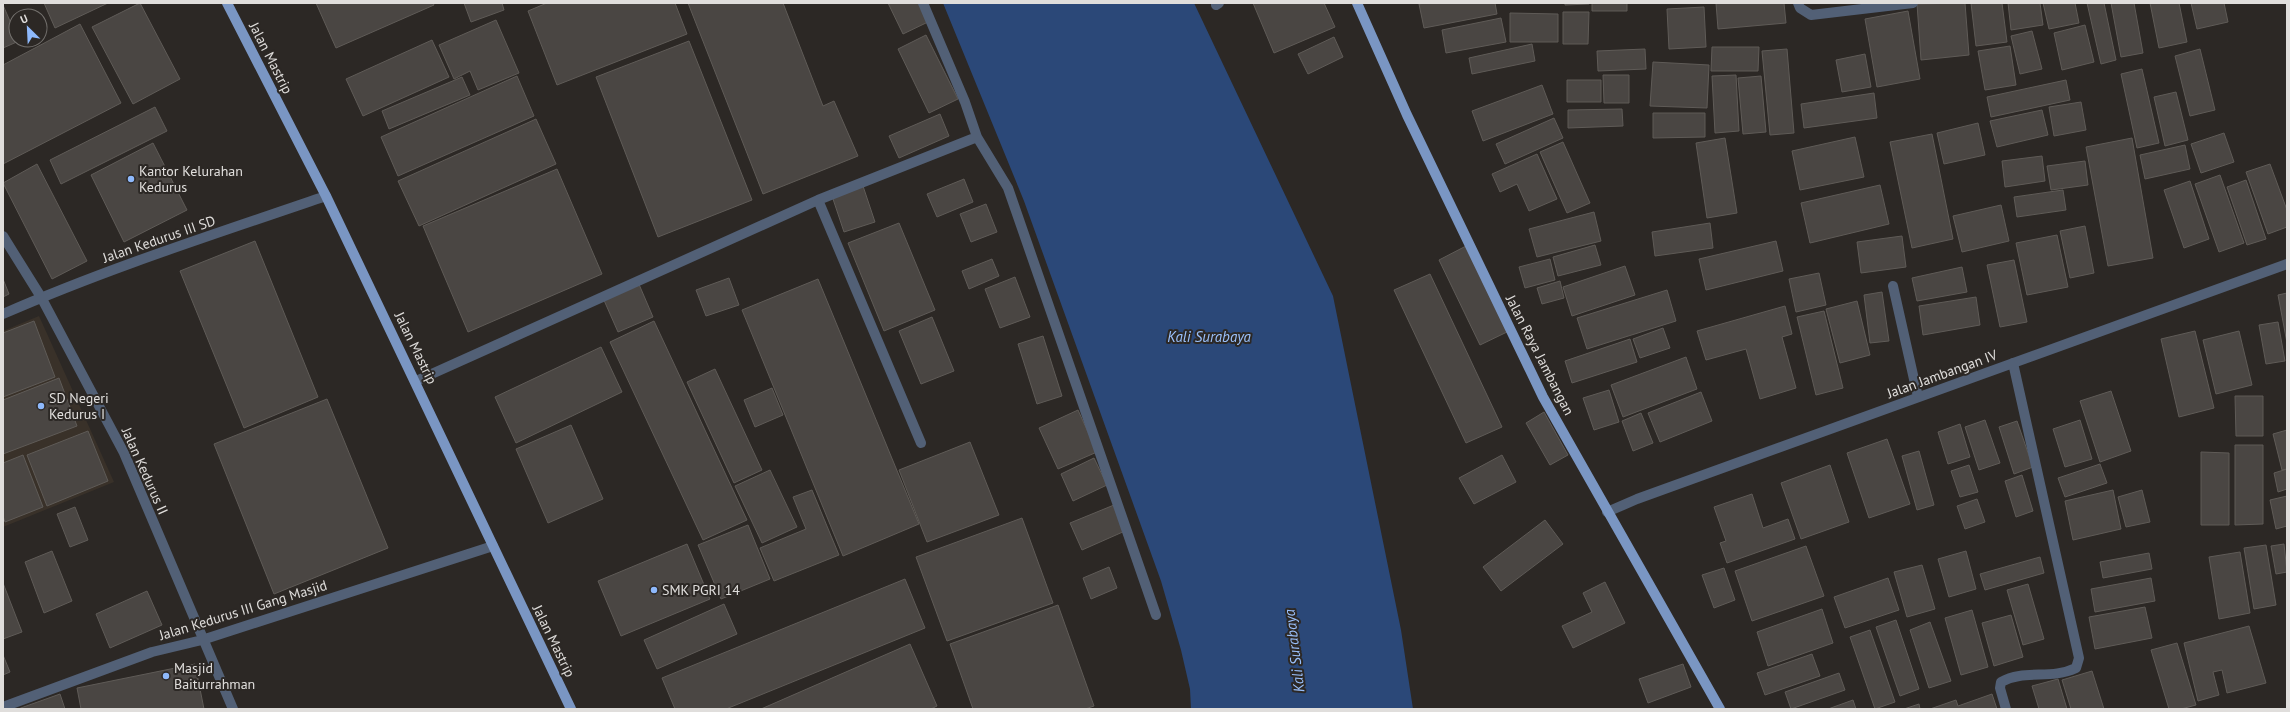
<svg xmlns="http://www.w3.org/2000/svg" width="2290" height="712" font-family="'PT Sans',sans-serif">
  <style>
    .built { fill: #393129 }
    .water { fill: #2b4878 }
    .building { fill: #4a4643; stroke: #5f5b57 }
    .lines { fill: none; stroke-linecap: round; stroke-linejoin: round }
    .minor { stroke: #526076; stroke-width: 10 }
    .major { stroke: #7a96c3; stroke-width: 10 }
    .poi-dot { fill: #8eb9fc; stroke: #2c2825; stroke-width: 1.5 }
    .labels { text-anchor: middle; dominant-baseline: central; stroke-width: 4; stroke-linejoin: round; paint-order: stroke }
    .street-label { font-size: 14px; fill: #e0dedc; stroke: #2c2825 }
    .poi-label { font-size: 14px; fill: #e0dedc; stroke: #2c2825; text-anchor: start }
    .water-label { font-size: 15px; font-style: italic; fill: #9ac0fb; stroke: #2c2825 }
  </style>
  <rect width="100%" height="100%" fill="#2c2825"/>
  <path class="built" d="M39,316L114,482L3,527V331Z"/>
  <path class="water" d="M943,3H1194L1333,296L1401,630L1413,709H1191L1190,689L1181,650L1161,581L1024,201Z"/>
  <path class="building" d="M44,3H108L55,28Z
    M140,3L180,79L133,104L92,27Z
    M316,3H433L434,5L336,48Z
    M464,3H502L504,10L471,22Z
    M547,3H675L687,34L557,85L528,11Z
    M688,3H783L823,106L834,101L858,156L763,194Z
    M888,3H919L928,22L903,34Z
    M1253,3H1324L1335,27L1274,53Z
    M1425,3H1495L1497,14L1424,28L1419,4Z
    M1565,3H1589V4L1565,5Z
    M1592,3H1627V11H1592Z
    M1716,3H1784L1786,23L1718,29Z
    M1965,3L1969,55L1921,60L1917,4Z
    M1971,3H2002L2007,42L1976,46Z
    M2008,3H2040L2043,25L2011,30Z
    M2043,3H2075L2079,23L2049,29Z
    M2087,3H2104L2116,60L2101,64Z
    M2111,3H2134L2143,53L2121,57Z
    M2150,3H2179L2187,42L2159,48Z
    M2191,3H2224L2228,22L2197,29Z
    M3,5L16,35V40L19,41L3,48Z
    M1704,7L1706,47L1669,49L1667,9Z
    M1908,11L1920,79L1877,87L1865,19Z
    M1563,12H1589L1588,44H1563Z
    M1510,13L1558,14V42H1510Z
    M1501,18L1506,42L1446,53L1442,30Z
    M496,20L519,73L478,90L470,71L454,79L439,45Z
    M80,24L121,103L3,164V65Z
    M2085,25L2094,62L2062,70L2054,33Z
    M2032,31L2042,69L2020,74L2011,36Z
    M926,35L958,99L929,113L898,49Z
    M1334,37L1343,57L1308,74L1298,54Z
    M432,40L449,77L363,116L346,79Z
    M689,41L752,200L658,237L596,77Z
    M1532,44L1535,61L1472,74L1469,58Z
    M2010,46L2016,85L1985,90L1978,51Z
    M1712,47H1759L1758,71H1711Z
    M1645,49L1646,69L1598,71L1597,51Z
    M1787,49L1794,133L1770,135L1762,51Z
    M2200,49L2215,110L2190,116L2175,56Z
    M1865,54L1871,87L1842,92L1836,60Z
    M1653,62L1709,65L1707,108L1650,106Z
    M2142,69L2159,143L2137,148L2121,74Z
    M1603,75H1629V103H1604Z
    M1736,75L1739,131L1715,133L1712,76Z
    M517,76L534,116L398,176L381,137Z
    M1761,76L1766,132L1743,134L1738,78Z
    M462,77L470,95L389,129L382,111Z
    M1567,80H1601V102H1567Z
    M2066,80L2070,100L1991,117L1987,97Z
    M1542,85L1553,114L1483,141L1472,111Z
    M2176,92L2188,140L2165,146L2154,97Z
    M1874,93L1877,118L1804,128L1801,104Z
    M2081,102L2086,130L2054,136L2049,107Z
    M155,107L167,131L61,184L50,160Z
    M1622,109L1623,126L1568,128V110Z
    M2042,110L2048,135L1997,147L1990,121Z
    M1653,113H1705V137L1653,138Z
    M940,114L949,136L899,158L889,136Z
    M1554,118L1563,138L1505,164L1496,144Z
    M536,119L556,164L419,226L398,181Z
    M1978,123L1985,155L1944,164L1937,133Z
    M2224,133L2234,162L2201,173L2191,144Z
    M1932,134L1953,239L1912,248L1890,142Z
    M1855,137L1864,177L1800,190L1792,151Z
    M1725,138L1737,213L1707,218L1696,143Z
    M2132,138L2153,258L2108,266L2086,147Z
    M1563,142L1590,203L1567,213L1540,152Z
    M153,143L187,210L124,242L91,175Z
    M2185,145L2190,169L2145,179L2140,155Z
    M1537,154L1557,199L1529,211L1517,184L1500,192L1492,174Z
    M2042,156L2045,181L2005,187L2002,161Z
    M2085,161L2088,185L2051,190L2047,166Z
    M37,164L87,261L52,279L3,183Z
    M2270,164L2287,210V227L2268,234L2246,172Z
    M557,169L602,274L468,332L423,226Z
    M2220,175L2244,243L2219,252L2195,184Z
    M964,179L973,202L937,217L927,194Z
    M2246,180L2266,239L2247,245L2227,187Z
    M2190,181L2209,239L2184,248L2164,190Z
    M1880,185L1889,224L1810,243L1801,203Z
    M863,186L875,222L844,232L832,196Z
    M2063,190L2066,210L2017,217L2014,197Z
    M986,204L997,232L971,242L960,214Z
    M2001,205L2009,241L1962,252L1953,216Z
    M1594,212L1601,241L1537,257L1529,229Z
    M899,223L935,310L884,331L848,243Z
    M1710,223L1713,248L1655,256L1652,232Z
    M2085,226L2094,273L2070,278L2060,231Z
    M2057,235L2068,287L2027,295L2016,243Z
    M1902,236L1906,267L1861,273L1857,242Z
    M255,241L318,397L244,428L180,271Z
    M1776,241L1783,271L1706,290L1699,259Z
    M1595,245L1601,265L1558,276L1553,257Z
    M1466,246L1507,332L1480,345L1439,260Z
    M992,259L999,276L969,289L962,271Z
    M1550,259L1555,280L1525,288L1519,267Z
    M2014,260L2027,322L2000,327L1987,265Z
    M1625,266L1635,295L1572,316L1563,287Z
    M1962,267L1967,292L1917,301L1912,278Z
    M1819,273L1826,305L1796,312L1789,279Z
    M1430,274L1502,427L1466,443L1394,290Z
    M1015,277L1030,317L1000,328L985,289Z
    M729,278L739,305L706,316L696,290Z
    M3,279L9,294L3,297Z
    M818,279L919,524L843,556L742,310Z
    M1560,281L1564,298L1542,304L1537,288Z
    M638,282L653,317L618,332L603,298Z
    M1667,290L1676,321L1587,349L1577,318Z
    M1882,292L1889,341L1870,343L1864,295Z
    M2287,293V343L2278,295Z
    M1976,297L1980,325L1923,335L1919,306Z
    M1857,301L1870,355L1840,363L1826,309Z
    M1785,306L1792,334L1782,337L1796,388L1760,399L1746,349L1706,360L1697,331Z
    M1824,311L1843,388L1816,395L1797,317Z
    M932,317L954,371L921,384L899,331Z
    M34,321L55,377L3,397V333Z
    M654,321L747,520L703,540L610,342Z
    M2278,322L2285,361L2266,364L2259,325Z
    M1663,328L1670,348L1640,358L1633,339Z
    M2195,331L2214,408L2179,417L2161,339Z
    M2239,331L2252,385L2216,394L2203,340Z
    M1043,336L1062,396L1037,404L1018,344Z
    M1630,339L1637,362L1572,383L1565,361Z
    M601,347L622,392L516,443L495,397Z
    M1686,357L1697,389L1623,417L1611,385Z
    M715,369L762,470L734,483L687,382Z
    M59,378L77,426L3,454V400Z
    M772,388L783,415L755,427L744,400Z
    M1609,390L1619,422L1594,430L1583,398Z
    M2111,391L2131,451L2100,462L2080,401Z
    M1701,392L1712,421L1660,442L1648,413Z
    M2235,396H2263V436H2236Z
    M327,399L388,548L274,594L214,444Z
    M1078,410L1097,452L1058,469L1039,428Z
    M1544,412L1568,455L1550,465L1526,423Z
    M1641,413L1653,443L1633,451L1622,421Z
    M1985,420L2000,463L1979,470L1965,427Z
    M2080,420L2092,459L2065,467L2053,429Z
    M2017,421L2033,467L2014,474L1999,427Z
    M1960,424L1970,457L1948,464L1938,432Z
    M571,425L603,499L548,523L516,449Z
    M2287,430V469L2282,470L2273,434Z
    M88,431L108,481L47,506L27,455Z
    M1887,439L1910,504L1869,518L1847,453Z
    M970,442L999,515L927,542L899,470Z
    M2235,445H2263V524L2235,525Z
    M1919,451L1934,505L1917,510L1902,456Z
    M2201,452L2229,453V525H2201Z
    M23,455L43,507L5,522L3,516V463Z
    M1502,455L1516,482L1474,504L1459,478Z
    M1094,458L1107,485L1073,501L1061,474Z
    M2100,464L2107,483L2065,497L2058,478Z
    M1830,465L1849,522L1801,539L1781,483Z
    M1969,465L1978,492L1960,497L1951,471Z
    M2287,469V489L2278,492L2274,473Z
    M770,470L797,527L762,543L735,486Z
    M2022,475L2033,511L2016,517L2005,481Z
    M812,490L839,555L774,581L760,548L806,529L793,497Z
    M2113,490L2121,529L2073,540L2065,501Z
    M2142,490L2150,522L2126,527L2118,497Z
    M1752,494L1763,528L1788,519L1795,539L1727,563L1720,543L1726,541L1714,507Z
    M2287,496V526L2276,529L2270,500Z
    M1977,499L1985,522L1965,529L1957,506Z
    M1114,505L1125,531L1082,550L1070,523Z
    M75,507L88,540L70,547L57,514Z
    M1022,518L1053,603L947,641L916,557Z
    M1545,520L1563,544L1501,591L1483,567Z
    M748,525L770,579L721,599L698,545Z
    M687,544L710,599L621,636L598,581Z
    M2284,544L2287,572L2276,574L2271,546Z
    M2266,545L2276,605L2254,609L2244,548Z
    M1806,546L1824,596L1752,621L1735,571Z
    M52,551L72,601L44,613L25,562Z
    M1966,551L1976,589L1949,597L1938,559Z
    M2240,552L2250,613L2219,619L2209,557Z
    M2149,553L2152,569L2103,578L2100,562Z
    M2040,557L2044,573L1985,590L1980,574Z
    M1922,565L1935,609L1907,617L1894,572Z
    M1109,567L1117,588L1091,599L1083,578Z
    M1724,568L1735,600L1714,608L1702,575Z
    M1888,578L1899,610L1845,628L1834,597Z
    M2151,578L2155,601L2095,612L2091,589Z
    M905,579L925,628L726,709H675L662,678Z
    M1605,582L1625,623L1573,648L1562,626L1592,612L1583,593Z
    M3,583L22,632L3,639Z
    M2028,584L2044,639L2023,645L2007,590Z
    M147,591L162,625L110,648L96,614Z
    M724,604L737,634L657,669L644,640Z
    M1058,605L1094,706L1085,709H973L950,644Z
    M2145,607L2152,638L2095,649L2089,617Z
    M1822,609L1833,643L1768,666L1757,632Z
    M1972,610L1988,667L1961,675L1945,618Z
    M2011,615L2023,657L1994,666L1982,623Z
    M1896,620L1919,689L1900,696L1876,627Z
    M1930,622L1951,681L1929,688L1910,630Z
    M2249,626L2266,683L2227,693L2222,670L2213,672L2219,695L2198,701L2184,643Z
    M1870,630L1895,702L1875,709L1850,637Z
    M2177,643L2196,705L2181,709H2169L2151,650Z
    M910,644L937,706L931,709H761Z
    M1812,654L1820,676L1765,695L1757,673Z
    M3,655L10,672L3,675Z
    M195,664L204,709H81L77,688Z
    M1683,664L1691,687L1648,703L1639,679Z
    M2092,671L2104,709H2071L2062,680Z
    M1839,673L1845,690L1791,709L1785,692Z
    M2058,679L2067,709H2039L2032,686Z
    M60,694L65,709H18Z
    M1992,694L1997,709H1930L1956,700L1958,706Z
    M1853,700L1856,709H1828Z
    M1919,704L1920,709H1904Z"/>
  <g class="lines">
    <path class="minor" d="M1798,3L1800,8L1811,15L1913,3
      M1216,5L1219,3
      M977,137L1008,188L1156,615
      M818,200L921,443
      M3,236L41,297L124,453L233,709
      M1893,286L1918,397
      M3,314C108,268 218,233 326,196
      M416,381L818,200L977,137L965,102L923,3
      M1607,512L1637,499L2287,264
      M3,707L152,652L202,640L493,546
      M2006,709L2000,688L2001,682C2024,669 2051,680 2076,668L2079,658L2013,363"/>
    <path class="major" d="M227,3L326,196L571,709
      M1357,3L1407,115L1543,397L1720,709"/>
  </g>
  <g class="poi-dot">
    <circle cx="131" cy="179" r="4"/>
    <circle cx="41" cy="406" r="4"/>
    <circle cx="654" cy="590" r="4"/>
    <circle cx="166" cy="676" r="4"/>
  </g>
  <g class="labels">
    <g class="street-label">
      <text transform="translate(271 58) rotate(63)">Jalan Mastrip</text>
      <text transform="translate(159 239) rotate(-19)">Jalan Kedurus III SD</text>
      <text transform="translate(416 348) rotate(64)">Jalan Mastrip</text>
      <text transform="translate(1540 355) rotate(63)">Jalan Raya Jambangan</text>
      <text transform="translate(1942 374) rotate(-20)">Jalan Jambangan IV</text>
      <text transform="translate(145 471) rotate(66)">Jalan Kedurus II</text>
      <text transform="translate(243 610) rotate(-17)">Jalan Kedurus III Gang Masjid</text>
      <text transform="translate(554 641) rotate(64)">Jalan Mastrip</text>
    </g>
    <g class="poi-label">
      <text x="139" y="171">Kantor Kelurahan<tspan x="139" dy="16">Kedurus</tspan></text>
      <text x="49" y="398">SD Negeri<tspan x="49" dy="16">Kedurus I</tspan></text>
      <text x="662" y="590">SMK PGRI 14</text>
      <text x="174" y="668">Masjid<tspan x="174" dy="16">Baiturrahman</tspan></text>
    </g>
    <g class="water-label">
      <text x="1209" y="336">Kali Surabaya</text>
      <text transform="translate(1294 651) rotate(-97)">Kali Surabaya</text>
    </g>
  </g>
  <rect width="2290" height="712" fill="none" stroke="#e0dedc" stroke-width="8"/>
  <g transform="translate(28 28) rotate(336)"><circle r="19" fill="#2c2825" stroke="#74716e"/>
  <path d="M0-3L7 15L0 10L-7 15Z" fill="#8eb9fc"/>
  <text y="-6" font-size="11" font-weight="bold" text-anchor="middle" fill="#e0dedc">U</text>
  </g>
</svg>
